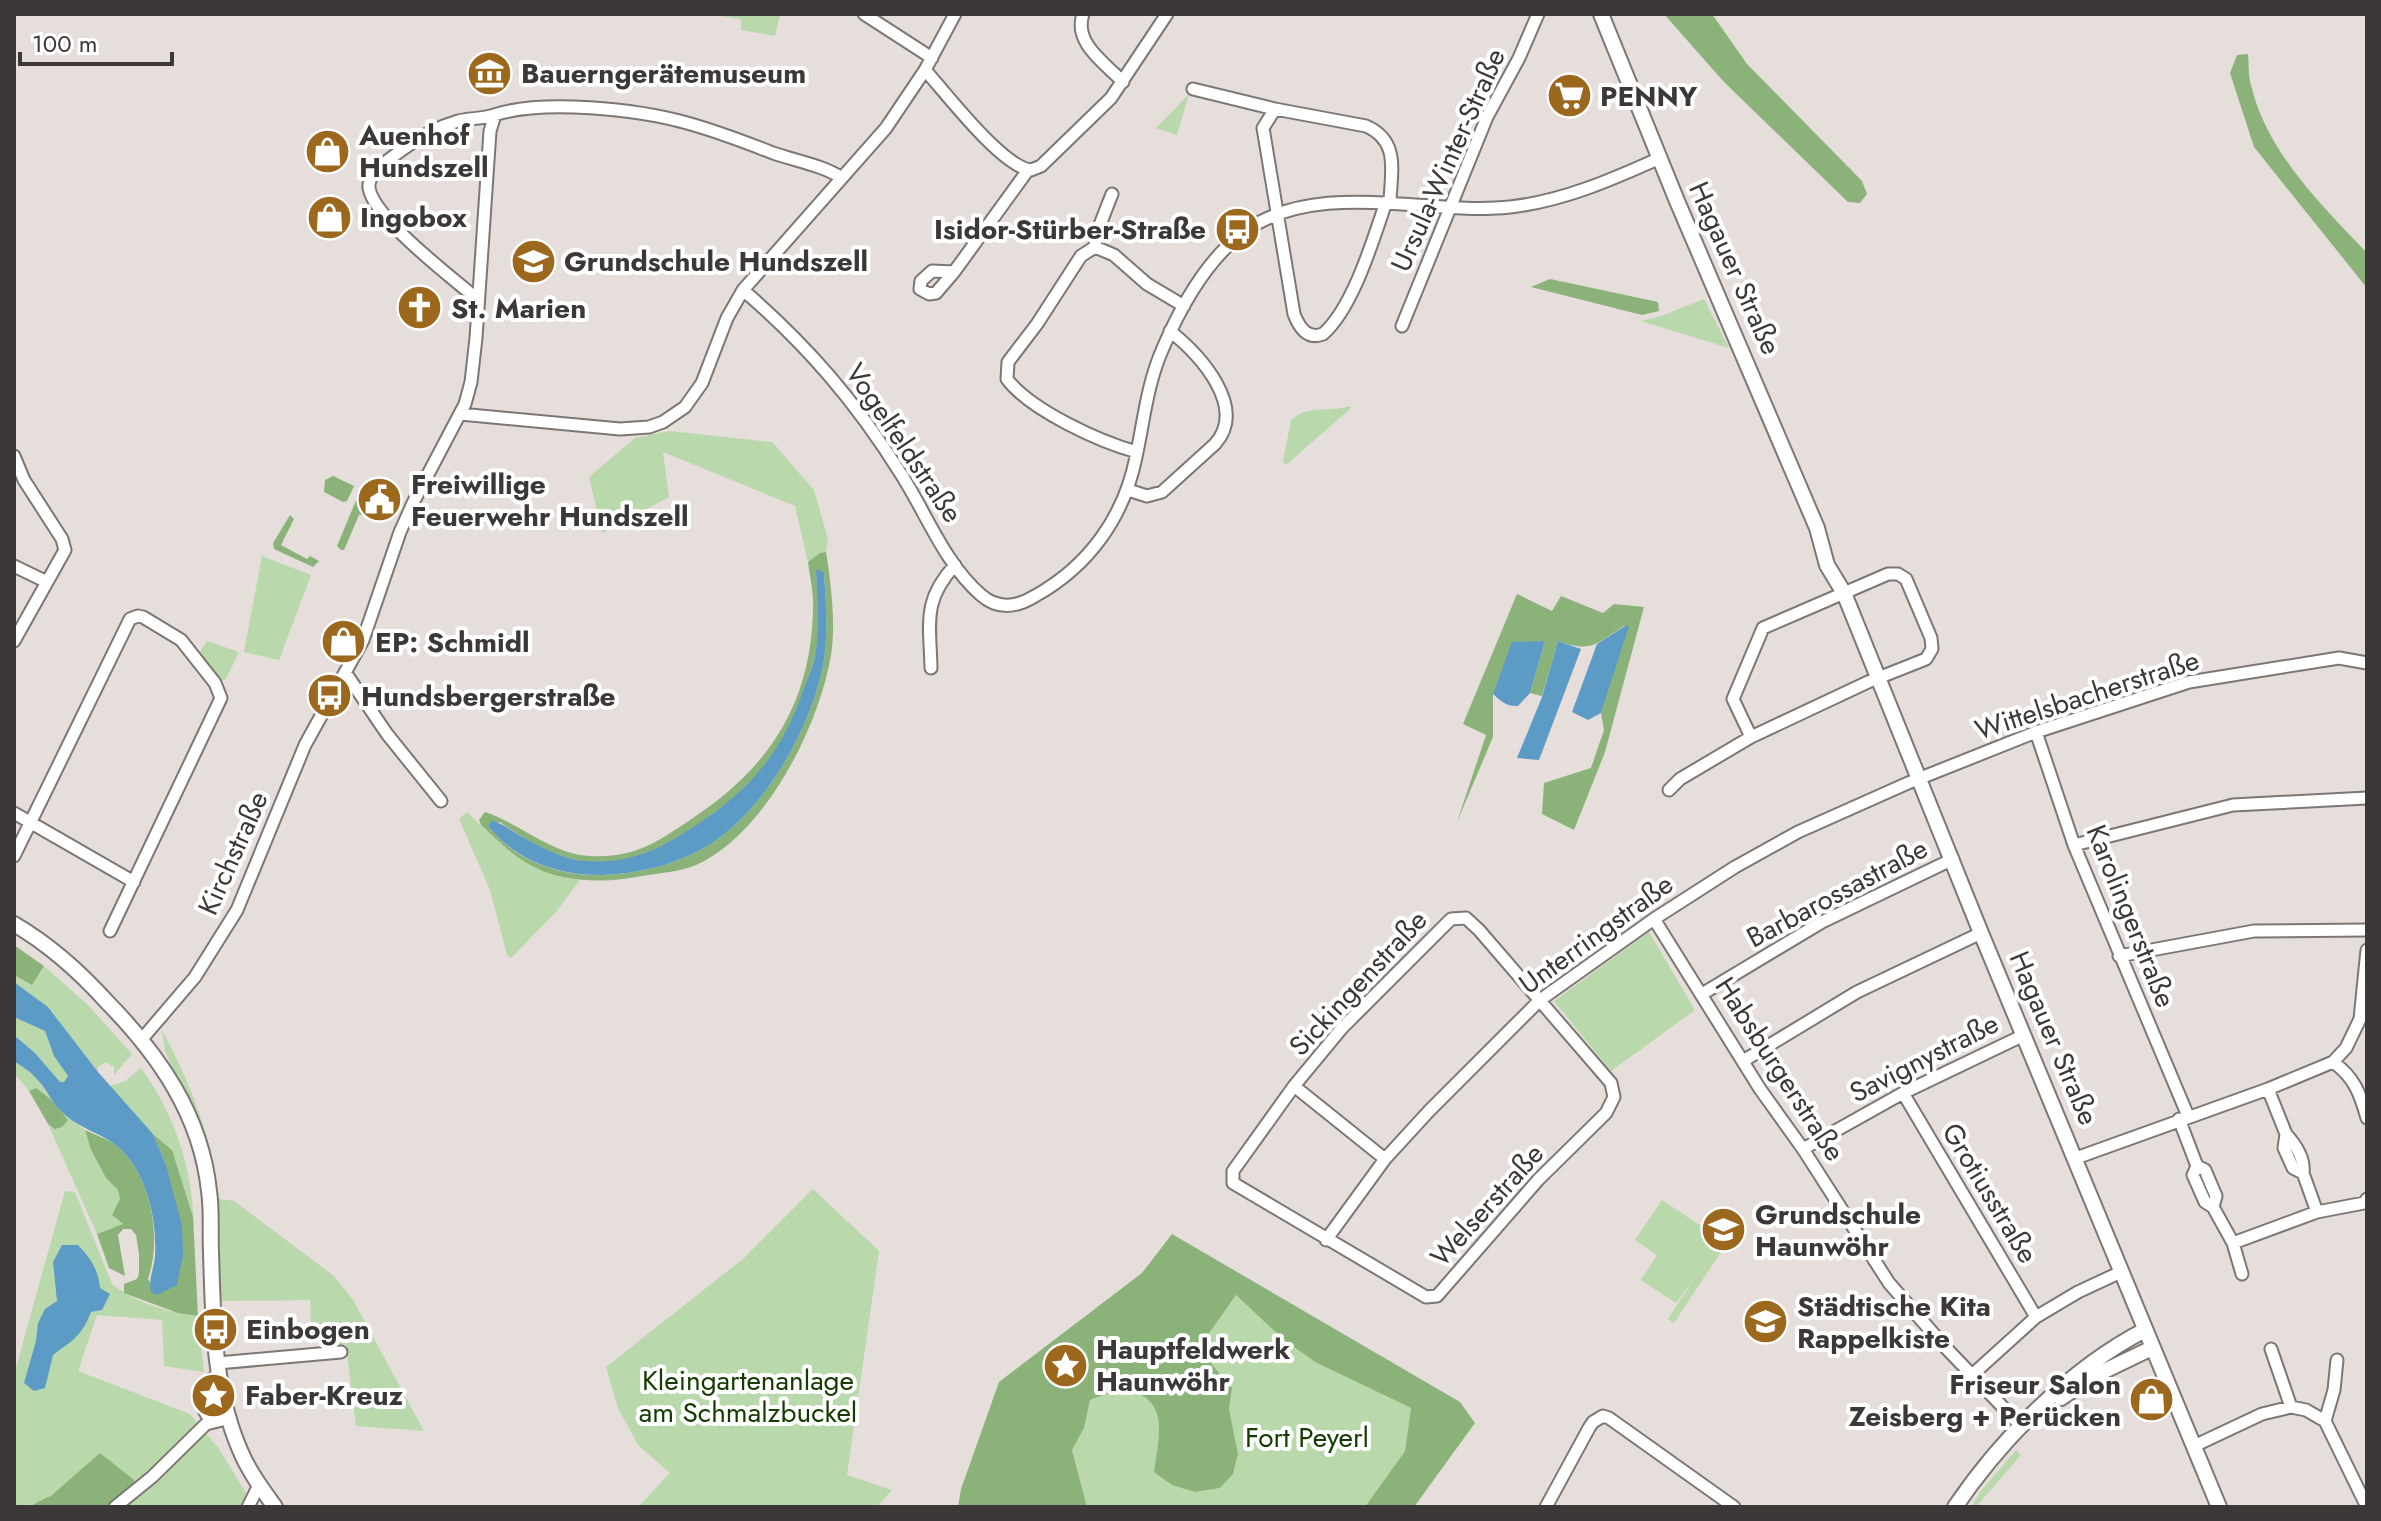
<svg xmlns="http://www.w3.org/2000/svg" width="2381" height="1521" font-family="Jost,sans-serif">
  <style>
    .green { fill: #b9d8ac }
    .forest { fill: #8ab279; fill-rule: evenodd }
    .water { fill: #5d9bc7 }
    .lines { fill: none; stroke-linecap: round; stroke-linejoin: round }
    .minor-casing { stroke: #7d7774; stroke-width: 15 }
    .tertiary-casing { stroke: #7d7774; stroke-width: 18 }
    .minor { stroke: #fff; stroke-width: 11 }
    .tertiary { stroke: #fff; stroke-width: 14 }
    .labels { text-anchor: middle; dominant-baseline: central; stroke-width: 8; stroke-linejoin: round; paint-order: stroke }
    .poi-label { font-size: 28px; font-weight: bold; fill: #3b3837; stroke: #fff; text-anchor: start }
    .street-label { font-size: 28px; fill: #3b3837; stroke: #fff }
    .park-label { font-size: 28px; fill: #153b00; stroke: #fff }
  </style>
  <rect width="100%" height="100%" fill="#e5dedb"/>
  <path class="green" d="M709,14H780L775,36L741,30V19Z
    M1189,94L1177,135L1156,128Z
    M1704,299L1729,348L1641,321L1661,316Z
    M1349,406L1351,408L1286,465L1283,462L1291,420C1310,404 1325,413 1349,406Z
    M669,431L772,442L814,490L828,539L826,552L820,553L808,562L795,506L663,452L669,497L602,533L589,477L635,438Z
    M262,556L311,575L279,660L244,652Z
    M207,641L239,652L226,679L222,680L200,652Z
    M467,812C503,847 529,871 580,880L555,913L511,958L507,955L490,890L459,819Z
    M1649,932L1695,1010L1611,1071L1554,1001Z
    M44,966L87,1004L132,1054L114,1075V1067L106,1062L98,1067V1072L48,1007L14,982V975L32,985Z
    M14,1017L45,1031L54,1056L68,1076L64,1082H60L35,1053L14,1035Z
    M162,1030C191,1085 212,1137 219,1199L234,1201L334,1276L353,1300L424,1431L356,1426L346,1345L322,1346L318,1343L317,1337L311,1332L310,1300L222,1301L199,1126L165,1051Z
    M14,1061L34,1075L53,1101L36,1088L29,1091L14,1073Z
    M141,1068C180,1122 196,1181 194,1248L193,1217L172,1150L153,1134L110,1086L125,1081Z
    M65,1114L85,1130L91,1150L106,1178L118,1190L120,1199L115,1219L124,1224L97,1234L48,1124L55,1129L68,1120Z
    M813,1189L879,1251L847,1475L892,1490L877,1507H638L670,1473L638,1445L618,1408L606,1367L744,1258Z
    M65,1191L75,1192L112,1284C136,1303 168,1312 198,1316L204,1372L164,1366L162,1320L97,1315L78,1371L190,1414L219,1449L246,1493L243,1507H106L133,1489L100,1453C75,1475 49,1507 14,1507V1375Z
    M1662,1200L1727,1243L1674,1323L1668,1319L1694,1279L1676,1303L1641,1280L1657,1255L1635,1240Z
    M1236,1295L1283,1339L1315,1362L1411,1408L1405,1451L1365,1507H1087L1072,1450L1084,1428L1090,1400C1111,1391 1148,1384 1157,1414C1162,1430 1156,1455 1154,1472L1172,1485L1195,1492L1220,1488L1233,1474L1238,1454L1229,1409L1232,1388L1204,1355L1207,1336Z
    M2016,1450L2021,1455L1976,1507H1971L1980,1492Z"/>
  <path class="forest" d="M1664,14H1712L1747,64L1862,181L1867,194L1860,203L1848,202L1724,82Z
    M2248,54C2249,64 2248,75 2251,85C2266,151 2322,206 2367,253V288L2254,147L2230,73L2237,55Z
    M1550,279L1658,302L1659,311L1642,315L1531,287Z
    M333,476L354,486L347,501L343,502L324,492L325,480Z
    M360,491L371,497L370,502L386,509L381,516L372,513L359,515L344,550H341L337,546Z
    M290,515L294,519L281,545L307,559L310,556L319,561L313,567L274,549L273,543Z
    M826,552C831,581 836,626 831,655C819,727 765,834 696,865C680,872 659,873 642,876C608,883 565,883 534,867C514,857 497,840 481,825L479,820L485,812C521,824 551,854 590,856C634,858 656,843 690,820C768,769 811,705 813,610C814,594 810,578 808,562L820,553ZM816,571L824,573C826,605 829,639 822,671C807,736 761,816 702,849C672,866 635,874 602,875C559,876 515,861 488,826L500,822C524,839 553,857 582,861C600,863 626,862 643,856C674,846 746,793 765,767C789,734 804,695 815,656C822,629 817,598 816,571Z
    M1517,594L1552,611L1561,596L1603,613L1614,604L1644,607L1605,752L1574,830L1542,814L1544,783L1591,768L1604,730L1601,713L1628,626H1624C1595,644 1593,653 1558,641L1542,696L1530,693L1545,641L1493,694V737L1457,822L1486,735L1463,724Z
    M14,945L44,966L32,985L14,975Z
    M36,1088L53,1101L68,1120L62,1127L55,1129L48,1124L29,1091Z
    M85,1130C95,1135 109,1139 118,1147C152,1176 162,1239 148,1279L157,1295L166,1165L153,1134L172,1150L193,1217L198,1316L178,1313L124,1293V1284L137,1279L139,1274V1254L136,1235L131,1229H123L118,1235L125,1276L109,1268L97,1234L123,1224L112,1215L120,1199L118,1190L106,1178L91,1150Z
    M1172,1234L1460,1402L1475,1423L1414,1507H1365L1405,1451L1411,1408L1315,1362L1283,1339L1236,1295L1207,1336L1204,1355L1232,1388L1229,1409L1238,1454L1233,1474L1220,1488L1195,1492L1172,1485L1154,1472C1156,1455 1162,1430 1157,1414C1148,1384 1111,1391 1090,1400L1084,1428L1072,1450L1087,1507H958L961,1489L999,1382L1142,1273Z
    M100,1453L134,1480L133,1489L106,1507H28L52,1495Z"/>
  <path class="water" d="M818,569L824,573C826,605 829,639 822,671C807,736 761,816 702,849C672,866 635,874 602,875C559,876 516,861 488,826L492,821C502,823 509,829 519,835C539,846 563,860 586,861C631,864 658,850 695,826C749,791 782,753 803,691C808,678 814,664 816,650C820,624 817,597 816,571Z
    M1625,626H1629L1601,713L1588,720L1572,712L1597,644Z
    M1545,641L1530,693L1518,706C1507,707 1501,701 1493,694L1512,642Z
    M1558,641L1581,649L1539,760L1517,758L1542,697Z
    M14,982L48,1007L98,1072L153,1134L166,1165L182,1225L183,1255L177,1285L157,1295L151,1292C148,1278 154,1270 155,1256C157,1219 147,1172 118,1147C103,1134 81,1129 65,1115C52,1104 46,1087 34,1076C29,1070 20,1066 14,1061V1035L35,1053L60,1082H64L68,1076L54,1056L45,1031L14,1017Z
    M62,1245H78C91,1259 98,1269 100,1288L110,1294L102,1310L91,1312C81,1337 73,1340 53,1355L45,1388L34,1391L24,1383L36,1341L38,1323L45,1309L57,1301L53,1262Z"/>
  <g class="lines">
    <defs>
      <path id="minor" d="M864,14L932,58
        M1083,14C1073,43 1105,63 1123,82
        M925,70C946,93 1002,167 1031,170L1041,166L1111,98L1167,14
        M1193,89L1275,109L1366,126C1400,141 1391,171 1390,202
        M1275,109L1263,128L1294,314C1299,327 1307,340 1323,334C1353,308 1373,240 1386,202
        M1095,247L1096,235L1112,194
        M954,272L936,293L929,294L920,289L921,281L932,271L954,272L1028,170
        M743,290C807,345 856,402 901,474C926,513 945,564 981,595C998,610 1017,607 1035,596C1089,566 1124,517 1136,457C1144,420 1147,384 1163,348C1181,306 1207,259 1245,231C1321,178 1426,216 1510,207C1563,201 1611,180 1660,158
        M478,300C453,278 374,219 369,188C367,173 389,160 399,152C416,139 437,127 458,121C470,118 483,119 494,115C542,99 637,109 687,123C716,131 745,142 773,153C796,161 822,165 842,178
        M1402,326L1487,117L1519,58L1538,14
        M460,414L620,429L649,427L663,422L685,407L702,383L727,318L743,290L886,128L925,70L955,14
        M1137,452C1100,442 1030,410 1007,379L1008,362L1037,324L1081,256L1095,247L1114,255L1147,284L1184,306
        M14,456L24,480L62,539L65,550L14,641
        M1128,490L1147,496L1162,492L1215,444C1248,407 1200,355 1170,331
        M14,566L47,582
        M931,668C930,623 922,601 955,565
        M345,672L387,734L441,801
        M2036,732L2074,845L2188,1116
        M1669,790L1680,779L1751,737L1868,682L1926,659L1932,649L1931,638L1906,579L1898,574H1888L1763,628L1733,699L1751,737
        M14,813L134,882
        M2074,845L2233,805L2367,798
        M14,856L130,619L138,616L143,617L181,640L215,683L221,698L110,931
        M1466,918L1479,930L1611,1083L1614,1097L1606,1113L1538,1180L1437,1296L1426,1297L1233,1183V1171L1294,1086L1342,1028L1451,919Z
        M1654,919L1760,1089L1803,1149L1889,1283L1946,1348L2022,1427
        M2119,956L2254,931L2367,930
        M1702,994L1822,922L1953,859
        M142,1039L195,977L237,910L305,745L363,640L400,532L414,501L465,404L471,382L476,338L490,131L495,115
        M1743,1061L1857,992L1981,933
        M2333,1062C2354,1077 2360,1093 2367,1118
        M1294,1086L1385,1159
        M2268,1089L2286,1134L2284,1148L2293,1168L2303,1173L2317,1212
        M1903,1093L2036,1317
        M2179,1119L2197,1166L2193,1175L2205,1202L2213,1207L2233,1243L2317,1212L2364,1203L2367,1199
        M2286,1134C2296,1145 2305,1158 2303,1173
        M1803,1149L1903,1093L2024,1035
        M2076,1158L2268,1089L2333,1062L2346,1048L2360,1019L2367,950
        M2197,1166L2205,1170L2216,1196L2213,1207
        M1326,1240L1385,1159L1429,1111L1540,1000L1654,919L1735,867L1798,832L1908,783L2036,732L2189,682L2339,658L2367,663
        M2233,1243L2242,1274
        M2271,1349L2291,1407
        M218,1363L341,1352
        M1972,1375L2036,1317L2078,1292L2121,1272
        M217,1420L208,1417L205,1412L209,1381L219,1374
        M2325,1421L2334,1390L2337,1360
        M2194,1446L2262,1414L2291,1407L2306,1410L2325,1421L2367,1507
        M115,1507L152,1477L206,1424L230,1418
        M248,1507L259,1485
        M1546,1507L1589,1428L1593,1422L1603,1416L1609,1418L1734,1507"/>
      <path id="tertiary" d="M1601,14L1677,201L1817,528L1827,565L1844,593L1981,933L2219,1507
        M14,924C50,945 79,971 107,1002C159,1055 201,1115 209,1191C212,1211 210,1232 211,1252C213,1318 213,1388 240,1450C248,1470 262,1489 275,1507
        M2061,1398L2094,1376L2152,1348
        M1955,1507C2001,1439 2071,1368 2145,1330"/>
    </defs>
    <use href="#minor" class="minor-casing"/>
    <use href="#tertiary" class="tertiary-casing"/>
    <use href="#minor" class="minor"/>
    <use href="#tertiary" class="tertiary"/>
  </g>
  <defs>
    <symbol id="museum-disc" viewBox="-11 -11 22 22"><circle r="9.5" fill="#9b681d" stroke="#fff"/><path d="M0-6L6-3V-2H-6V-3ZM-5-1h2V3h-2ZM-1-1h2V3h-2ZM3-1h2V3H3ZM-6 4H6V6H-6Z" fill="#fff"/></symbol>
    <symbol id="supermarket-disc" viewBox="-11 -11 22 22"><circle r="9.5" fill="#9b681d" stroke="#fff"/><path d="M-6-5.5h2.5l.6 2H6L4.5 2H-2.5L-4.4-4H-6ZM-1.5 3.2a1.3 1.3 0 1 0 .1 0ZM3 3.2a1.3 1.3 0 1 0 .1 0Z" fill="#fff"/></symbol>
    <symbol id="shop-disc" viewBox="-11 -11 22 22"><circle r="9.5" fill="#9b681d" stroke="#fff"/><path d="M-5-2.5h2.3a2.7 3.5 0 0 1 5.4 0H5L5.5 6h-11ZM-1.5-2.5h3a1.5 2.3 0 0 0-3 0Z" fill="#fff"/></symbol>
    <symbol id="bus-disc" viewBox="-11 -11 22 22"><circle r="9.5" fill="#9b681d" stroke="#fff"/><path d="M-5-6H5V4H4V6H2V4H-2V6H-4V4H-5ZM-3.5-4V0h7V-4ZM-3.5 1.2v1.5H-2V1.2ZM2 1.2v1.5H3.5V1.2Z" fill="#fff"/></symbol>
    <symbol id="school-disc" viewBox="-11 -11 22 22"><circle r="9.5" fill="#9b681d" stroke="#fff"/><path d="M0-5L7-2L0 1L-7-2ZM-4 1L0 2.5L4 1V4Q0 6-4 4Z" fill="#fff"/></symbol>
    <symbol id="church-disc" viewBox="-11 -11 22 22"><circle r="9.5" fill="#9b681d" stroke="#fff"/><path d="M-1.2-6h2.4v3.5h3.3v2.4h-3.3V6h-2.4V-.1h-3.3v-2.4h3.3Z" fill="#fff"/></symbol>
    <symbol id="civic-disc" viewBox="-11 -11 22 22"><circle r="9.5" fill="#9b681d" stroke="#fff"/><path d="M-.6-6.5H3V-4.5H.6V-3L4-1V1h2V6H-6V1h2V-1L-.6-3ZM-1.2 2.5V6h2.4V2.5Z" fill="#fff"/></symbol>
    <symbol id="sight-disc" viewBox="-11 -11 22 22"><circle r="9.5" fill="#9b681d" stroke="#fff"/><path d="M0-6L1.8-2.2L6-1.7L2.9 1.2L3.7 5.4L0 3.3L-3.7 5.4L-2.9 1.2L-6-1.7L-1.8-2.2Z" fill="#fff"/></symbol>
  </defs>
  <g fill-rule="evenodd">
    <use href="#museum-disc" x="464" y="48" width="51" height="51"/>
    <use href="#supermarket-disc" x="1544" y="70" width="51" height="51"/>
    <use href="#shop-disc" x="302" y="126" width="51" height="51"/>
    <use href="#shop-disc" x="304" y="192" width="51" height="51"/>
    <use href="#bus-disc" x="1212" y="204" width="51" height="51"/>
    <use href="#school-disc" x="508" y="236" width="51" height="51"/>
    <use href="#church-disc" x="394" y="282" width="51" height="51"/>
    <use href="#civic-disc" x="354" y="474" width="51" height="51"/>
    <use href="#shop-disc" x="318" y="616" width="51" height="51"/>
    <use href="#bus-disc" x="304" y="670" width="51" height="51"/>
    <use href="#school-disc" x="1698" y="1204" width="51" height="51"/>
    <use href="#school-disc" x="1740" y="1296" width="51" height="51"/>
    <use href="#bus-disc" x="190" y="1304" width="51" height="51"/>
    <use href="#sight-disc" x="1040" y="1340" width="51" height="51"/>
    <use href="#sight-disc" x="188" y="1370" width="51" height="51"/>
    <use href="#shop-disc" x="2126" y="1374" width="51" height="51"/>
  </g>
  <g class="labels">
    <g class="poi-label">
      <text x="521" y="73">Bauerngerätemuseum</text>
      <text x="1600" y="96">PENNY</text>
      <text x="359" y="135">Auenhof<tspan x="359" dy="32">Hundszell</tspan></text>
      <text x="360" y="217">Ingobox</text>
      <text x="1206" y="229" text-anchor="end">Isidor-Stürber-Straße</text>
      <text x="564" y="261">Grundschule Hundszell</text>
      <text x="451" y="308">St. Marien</text>
      <text x="411" y="484">Freiwillige<tspan x="411" dy="32">Feuerwehr Hundszell</tspan></text>
      <text x="375" y="642">EP: Schmidl</text>
      <text x="361" y="696">Hundsbergerstraße</text>
      <text x="1755" y="1214">Grundschule<tspan x="1755" dy="32">Haunwöhr</tspan></text>
      <text x="1797" y="1306">Städtische Kita<tspan x="1797" dy="32">Rappelkiste</tspan></text>
      <text x="246" y="1329">Einbogen</text>
      <text x="1096" y="1349">Hauptfeldwerk<tspan x="1096" dy="32">Haunwöhr</tspan></text>
      <text x="2121" y="1384" text-anchor="end">Friseur Salon<tspan x="2121" dy="32">Zeisberg + Perücken</tspan></text>
      <text x="245" y="1395">Faber-Kreuz</text>
    </g>
    <g class="street-label">
      <text transform="translate(1448 160) rotate(-66)">Ursula-Winter-Straße</text>
      <text transform="translate(1735 268) rotate(66)">Hagauer Straße</text>
      <text transform="translate(904 443) rotate(56)">Vogelfeldstraße</text>
      <text transform="translate(2087 695) rotate(-18)">Wittelsbacherstraße</text>
      <text transform="translate(233 853) rotate(-66)">Kirchstraße</text>
      <text transform="translate(1837 893) rotate(-28)">Barbarossastraße</text>
      <text transform="translate(2131 916) rotate(68)">Karolingerstraße</text>
      <text transform="translate(1596 934) rotate(-36)">Unterringstraße</text>
      <text transform="translate(1358 983) rotate(-47)">Sickingenstraße</text>
      <text transform="translate(2054 1038) rotate(67)">Hagauer Straße</text>
      <text transform="translate(1924 1058) rotate(-27)">Savignystraße</text>
      <text transform="translate(1780 1069) rotate(57)">Habsburgerstraße</text>
      <text transform="translate(1990 1193) rotate(59)">Grotiusstraße</text>
      <text transform="translate(1487 1205) rotate(-48)">Welserstraße</text>
    </g>
    <g class="park-label">
      <text x="748" y="1380">Kleingartenanlage<tspan x="748" dy="32">am Schmalzbuckel</tspan></text>
      <text x="1307" y="1437">Fort Peyerl</text>
    </g>
  </g>
  <rect width="2381" height="1521" fill="none" stroke="#3b3837" stroke-width="32"/>
  <path d="M20 52v12h152v-12" fill="none" stroke="#3b3837" stroke-width="4"/>
  <text x="32" y="52" font-size="24" fill="#3b3837" stroke="#ffffff" stroke-width="6" paint-order="stroke">100 m</text>
</svg>
